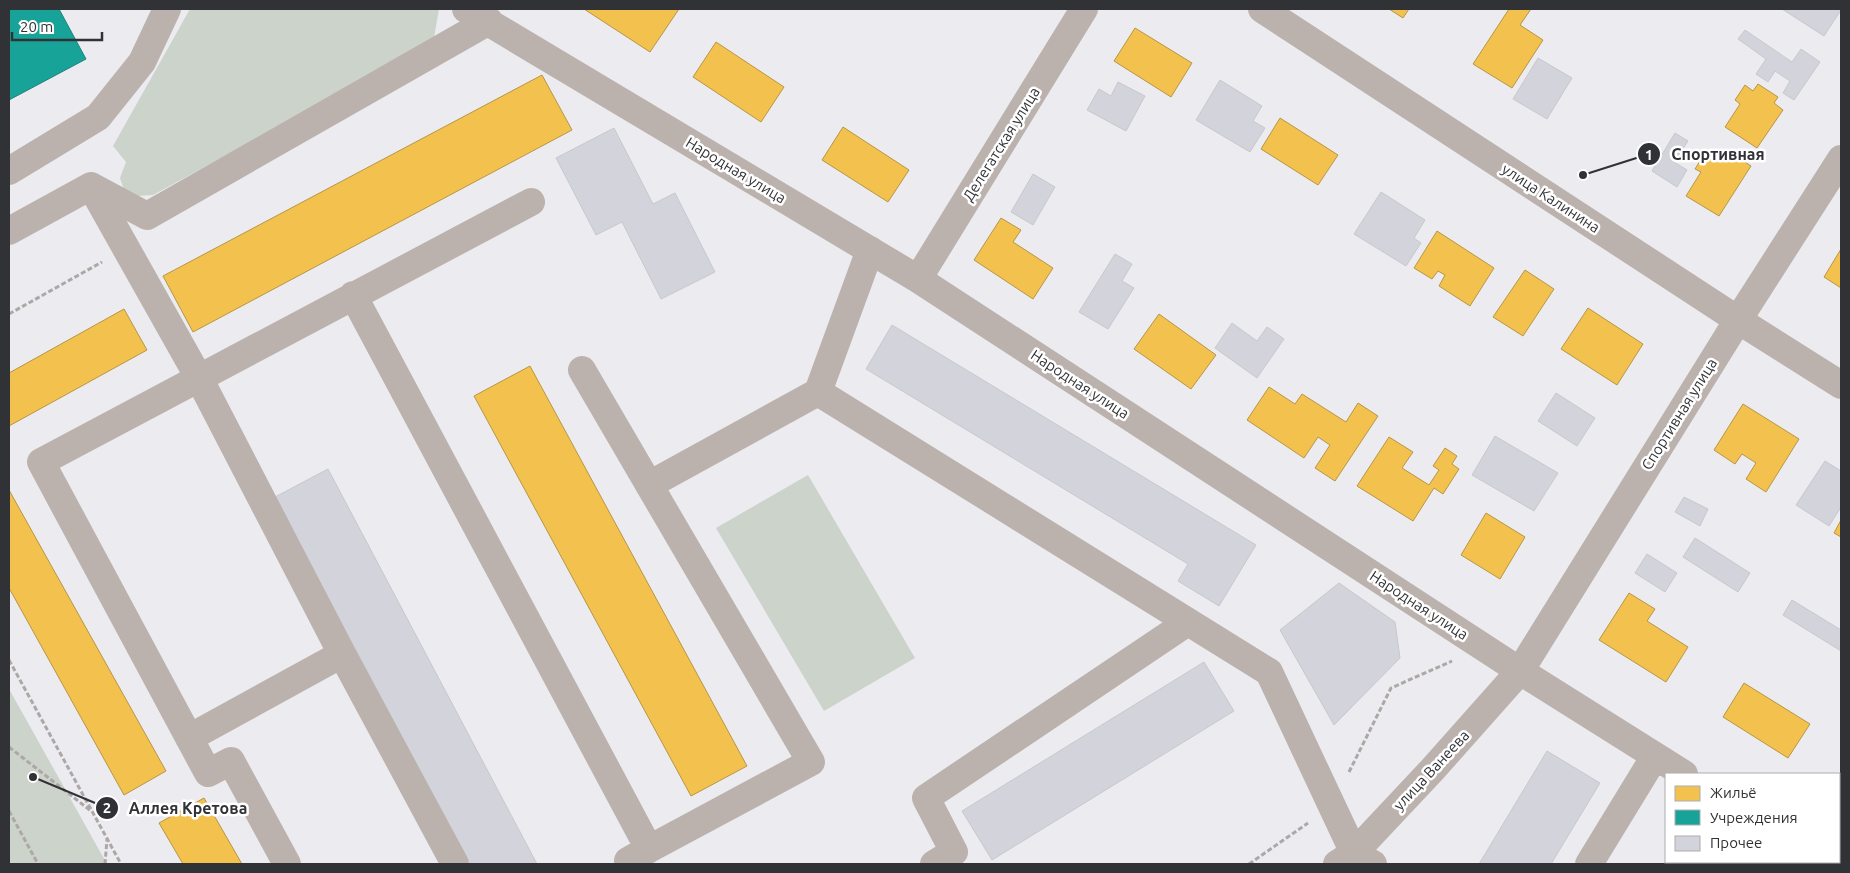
<svg xmlns="http://www.w3.org/2000/svg" width="1850" height="873" font-family="Ubuntu,sans-serif">
  <style>
    .green { fill: #cbd3cb }
    .homes { fill: #f2c14e; stroke: #b89647 }
    .public { fill: #17a398; stroke: #1f817b }
    .building { fill: #d2d3db; stroke: #c8c8cc }
    .lines { fill: none; stroke-linecap: round; stroke-linejoin: round }
    .path { stroke: #ada8a6; stroke-width: 3; stroke-dasharray: 5 2.5; stroke-linecap: butt }
    .minor { stroke: #bbb2ad; stroke-width: 28 }
    .labels { text-anchor: middle; dominant-baseline: central; stroke-width: 5; stroke-linejoin: round; paint-order: stroke }
    .street-label { font-size: 15px; fill: #313236; stroke: #fff }
    .leader { fill: none; stroke: #313236; stroke-width: 2 }
    .callout-dot { fill: #313236; stroke: #fff; stroke-width: 2 }
    .mark-label { font-size: 15px; text-anchor: middle; font-weight: bold; fill: #fff }
    .callout-label { font-size: 16px; text-anchor: middle; font-weight: bold; fill: #313236; stroke: #fff; stroke-width: 5; stroke-linejoin: round; paint-order: stroke }
  </style>
  <rect width="100%" height="100%" fill="#ebebf0"/>
  <path class="green" d="M190,9H439L433,43L153,195L137,196L124,190L120,178L126,162L113,146Z
    M808,475L915,658L824,711L716,528Z
    M9,689L107,864H9Z"/>
  <path class="homes" d="M584,9H679L650,52Z
    M1389,9H1409L1403,18Z
    M1509,9H1531L1520,25L1543,40L1512,88L1473,64Z
    M1135,28L1192,63L1171,97L1114,61Z
    M716,42L784,87L761,122L693,77Z
    M542,75L572,130L193,332L163,276Z
    M1758,84L1778,97L1774,103L1783,110L1757,148L1725,127L1740,104L1735,100L1745,85L1753,91Z
    M1280,118L1338,155L1318,185L1261,149Z
    M843,127L909,170L888,202L822,160Z
    M1726,150L1751,166L1719,216L1686,196L1701,172L1695,169L1705,153L1719,161Z
    M1001,218L1021,230L1013,242L1053,268L1033,299L974,260Z
    M1437,231L1494,268L1470,306L1439,286L1445,275L1438,271L1432,279L1414,268Z
    M1841,249V288L1824,277Z
    M1525,270L1554,289L1523,336L1493,317Z
    M1588,308L1643,344L1617,385L1561,349Z
    M124,309L147,350L9,426V373Z
    M1159,314L1216,355L1191,389L1134,349Z
    M530,366L747,766L691,796L474,396Z
    M1269,387L1295,404L1302,394L1346,422L1358,403L1378,416L1335,481L1315,468L1330,445L1318,437L1304,458L1247,420Z
    M1743,404L1799,439L1766,492L1746,479L1756,463L1742,454L1735,464L1714,450Z
    M1389,437L1413,452L1402,468L1429,485L1439,470L1433,466L1445,448L1457,456L1452,464L1459,469L1443,494L1434,488L1413,521L1357,486Z
    M9,490L166,771L124,795L9,588Z
    M1486,513L1525,537L1500,579L1461,555Z
    M1841,520V537L1834,533Z
    M1629,593L1655,609L1647,621L1688,647L1666,682L1599,640Z
    M1744,683L1810,724L1788,758L1723,717Z
    M204,798L242,864H183L159,823Z"/>
  <path class="public" d="M9,9H59L86,59L9,100Z"/>
  <path class="building" d="M1782,9H1841V10L1824,36Z
    M1745,30L1792,62L1801,49L1820,62L1794,100L1783,93L1790,81L1775,71L1768,82L1756,74L1766,59L1738,39Z
    M1538,58L1572,78L1547,119L1513,99Z
    M1220,80L1262,106L1253,121L1265,128L1250,152L1196,120Z
    M1118,82L1145,96L1126,131L1087,110L1099,89L1111,96Z
    M614,128L653,204L675,193L715,272L661,299L622,222L596,235L556,158Z
    M1675,133L1688,141L1674,162L1687,170L1677,187L1652,171Z
    M1033,174L1055,187L1033,225L1011,212Z
    M1381,192L1425,220L1414,238L1421,243L1406,266L1354,234Z
    M1115,254L1132,264L1122,281L1134,288L1108,329L1079,312Z
    M1232,323L1257,341L1267,327L1284,339L1257,378L1215,348Z
    M892,325L1256,545L1219,606L1178,581L1188,564L866,369Z
    M1556,393L1595,418L1577,446L1538,421Z
    M1495,436L1558,473L1534,511L1472,475Z
    M1825,461L1841,471V507L1829,526L1796,505Z
    M328,469L537,864H469L275,497Z
    M1684,497L1708,509L1700,526L1675,512Z
    M1695,538L1750,573L1738,592L1683,557Z
    M1647,554L1677,573L1665,592L1635,573Z
    M1339,583L1395,622L1400,658L1334,725L1280,630Z
    M1792,600L1841,630V651L1783,615Z
    M1204,662L1234,711L992,860L962,811Z
    M1547,751L1600,783L1551,864H1479Z"/>
  <g class="lines">
    <path class="path" d="M9,314L102,262
      M9,660L121,864
      M9,747L91,811
      M1349,772L1391,688L1452,661
      M9,811L38,864
      M9,863V864
      M105,864L107,839
      M1249,864L1308,823"/>
    <path class="minor" d="M466,9L918,279L1520,671L1684,774
      M1262,9L1738,320L1841,385
      M9,171L98,117L142,62L167,9
      M91,186L199,378L342,654L455,864
      M9,231L91,186L147,216L489,21
      M918,279L1084,9
      M353,295L649,849L628,861L630,864
      M582,370L811,762L649,849
      M818,392L1269,672L1354,853L1373,864
      M649,485L818,392L870,250
      M189,738L342,654
      M1828,862L1832,864
      M287,864L231,761L208,773L41,462L531,202
      M934,864L954,852L926,798L1188,622
      M1337,864L1354,853L1432,770L1520,671L1738,320L1841,159
      M1589,864L1655,756"/>
  </g>
  <g class="labels">
    <g class="street-label">
      <text transform="translate(1001 144) rotate(-58)">Делегатская улица</text>
      <text transform="translate(736 170) rotate(31)">Народная улица</text>
      <text transform="translate(1551 198) rotate(33)">улица Калинина</text>
      <text transform="translate(1080 384) rotate(33)">Народная улица</text>
      <text transform="translate(1679 414) rotate(-58)">Спортивная улица</text>
      <text transform="translate(1419 605) rotate(33)">Народная улица</text>
      <text transform="translate(1431 770) rotate(-47)">улица Ванеева</text>
    </g>
  </g>
  <path class="leader" d="M1583 175L1649 154M33 777L107 808"/>
  <g class="callout-dot">
    <circle cx="1583" cy="175" r="5"/>
    <circle cx="33" cy="777" r="5"/>
    <circle cx="1649" cy="154" r="12"/>
    <circle cx="107" cy="808" r="12"/>
  </g>
  <g class="mark-label">
    <text x="1649" y="160">1</text>
    <text x="107" y="813">2</text>
  </g>
  <g class="callout-label">
    <text x="1718" y="160">Спортивная</text>
    <text x="188" y="814">Аллея Кретова</text>
  </g>
  <rect width="1850" height="873" fill="none" stroke="#313236" stroke-width="20"/>
  <rect x="1665" y="773" width="175" height="90" fill="#ffffff" stroke="#adadaf"/>
  <rect x="1675" y="786" width="25" height="15" fill="#f2c14e" stroke="#adadaf"/>
  <text x="1710" y="798" font-size="15" fill="#313236">Жильё</text>
  <rect x="1675" y="810" width="25" height="15" fill="#17a398" stroke="#adadaf"/>
  <text x="1710" y="823" font-size="15" fill="#313236">Учреждения</text>
  <rect x="1675" y="836" width="25" height="15" fill="#d2d3db" stroke="#adadaf"/>
  <text x="1710" y="848" font-size="15" fill="#313236">Прочее</text>
  <path d="M12 32v8h90v-8" fill="none" stroke="#313236" stroke-width="2.5"/>
  <text x="20" y="32" font-size="15" fill="#313236" stroke="#ffffff" stroke-width="4" paint-order="stroke">20 m</text>
</svg>
